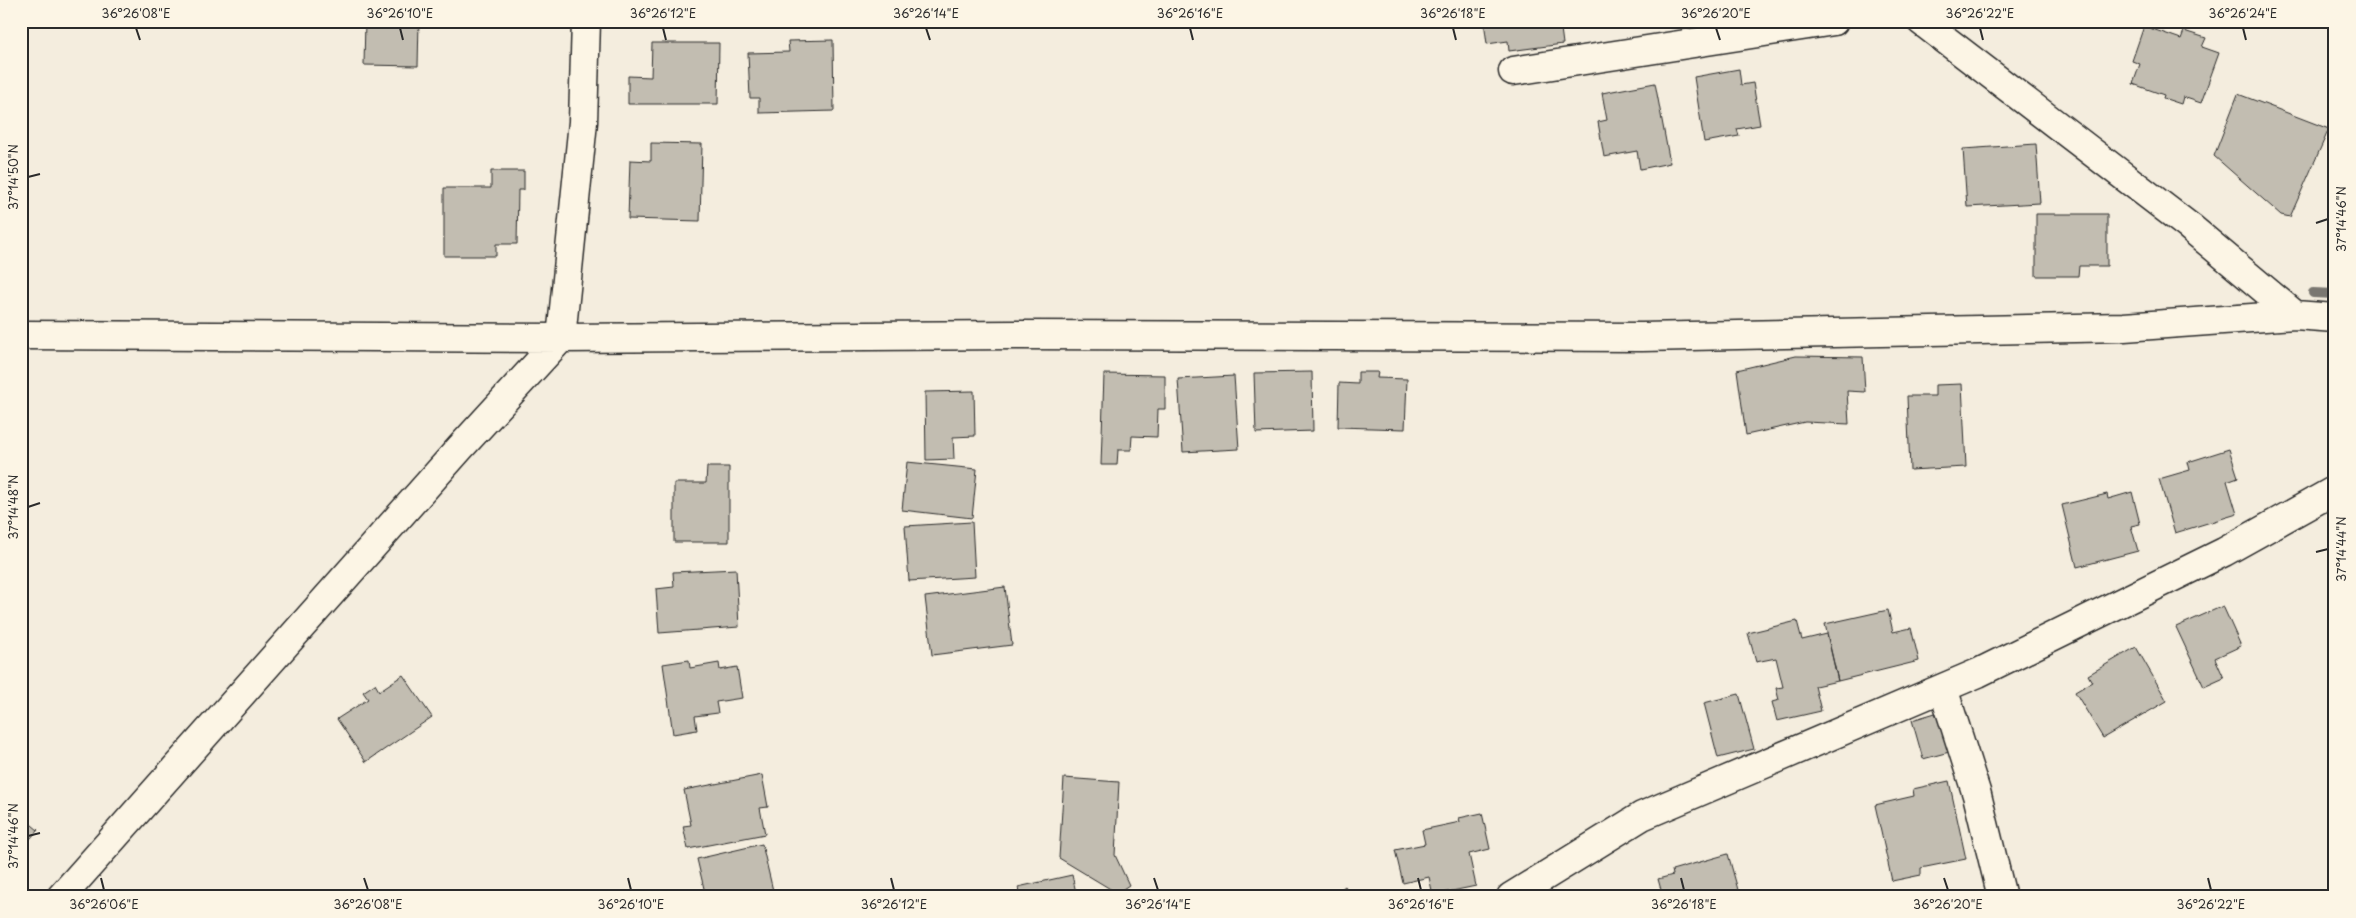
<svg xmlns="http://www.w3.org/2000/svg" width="2356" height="918" font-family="'Playpen Sans',sans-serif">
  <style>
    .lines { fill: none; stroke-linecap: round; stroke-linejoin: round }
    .stream { stroke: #7a7771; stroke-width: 10 }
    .building { fill: #c2bdb1; stroke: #2b2b2b }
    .minor-casing { stroke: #2b2b2b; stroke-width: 31 }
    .minor { stroke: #fcf5e5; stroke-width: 28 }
    .ticks { fill: none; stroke: #2b2b2b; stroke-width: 2 }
    .neatline { fill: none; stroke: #2b2b2b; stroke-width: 2 }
    .ticks-label { font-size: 12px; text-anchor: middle; fill: #2b2b2b }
  </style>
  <rect width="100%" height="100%" fill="#f4edde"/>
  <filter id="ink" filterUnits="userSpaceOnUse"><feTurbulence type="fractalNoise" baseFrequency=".02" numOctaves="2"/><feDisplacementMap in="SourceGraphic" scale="10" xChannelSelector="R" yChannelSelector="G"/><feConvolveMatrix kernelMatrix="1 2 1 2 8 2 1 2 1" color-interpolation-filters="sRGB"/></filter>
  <g filter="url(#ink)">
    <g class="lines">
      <path class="stream" d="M2313,293L2335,294"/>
    </g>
    <path class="building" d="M365,21H419L418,66L364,65Z
      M1484,21H1560L1563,44L1509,51L1508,41L1487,44Z
      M2144,26L2181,39L2184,31L2206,38L2202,47L2219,53L2201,103L2183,97L2181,104L2163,98L2164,95L2133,84L2140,64L2132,61Z
      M833,40L834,111L759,113V98H750L748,53L789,52L788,41Z
      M652,43H719L718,104H628V76L651,77Z
      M1739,69L1741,85L1753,83L1760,125L1737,129L1739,136L1704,142L1694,77Z
      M1655,83L1670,163L1640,169L1637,151L1604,157L1598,122L1607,120L1602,93Z
      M2238,94L2329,129L2290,217L2281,215L2214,156Z
      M651,143L702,144L700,221L628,219L630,160L651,161Z
      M2036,144L2040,203L1967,207L1963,149Z
      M491,171H524V190H518L517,244H496V256H444V188H491Z
      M2036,214H2107V266H2079L2078,276H2036Z
      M1796,356L1863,357L1865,392L1847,391L1849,424L1805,422L1746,435L1737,370Z
      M1312,372L1313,431L1256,433L1254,373Z
      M1358,372H1378L1377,378L1407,379L1405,429L1338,427L1339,383L1358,384Z
      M1104,374L1165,375V409H1158L1157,437L1132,436L1131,450H1118L1117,465H1101Z
      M1234,376L1239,449L1183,452L1178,379Z
      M1962,384L1966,467L1910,470L1907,396H1935V385Z
      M974,391L975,436L953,437L954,459L926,460L925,392Z
      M2229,449L2238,477L2227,481L2237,514L2175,533L2159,479L2190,470L2188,462Z
      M907,462L977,469L972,518L902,510Z
      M707,467H729V542H674V483H706Z
      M2132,492L2140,524L2131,526L2138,551L2077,567L2062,505L2107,494L2108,499Z
      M972,522L975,577L909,581L905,526Z
      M736,569L739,627L659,633L656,589L674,587L673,572Z
      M1005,587L1012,645L932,655L925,597Z
      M2223,606L2241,646L2215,658L2224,678L2204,687L2176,627Z
      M1888,610L1893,632L1911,628L1919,661L1838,681L1825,624Z
      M1797,621L1802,640L1827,634L1838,681L1815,686L1821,711L1777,721L1772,702L1779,700L1776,688L1783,687L1776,658L1756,662L1748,633Z
      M2136,647L2167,701L2103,738L2075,692L2092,682L2088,675Z
      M689,660L690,668L719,663L720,670L737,667L742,698L716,702L718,713L695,716L697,730L673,734L663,664Z
      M403,675L432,717L366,762L337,719L368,699L363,692L375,684L379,691Z
      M1739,694L1754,749L1718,758L1704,703Z
      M1942,711L1953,751L1923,759L1912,720Z
      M762,775L768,807L760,808L765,834L688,849L683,826L691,825L684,790Z
      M1064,778L1119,782L1115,855L1129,885L1117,893L1059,858Z
      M1949,781L1966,859L1921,868V875L1892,881L1875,805L1914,796L1913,789Z
      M1482,813L1490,849L1469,854L1476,886L1433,895L1429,877L1403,883L1395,850L1425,844L1422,830L1460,822L1459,818Z
      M21,816L38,830L21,849Z
      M762,844L774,895L706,897L697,859Z
      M1728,854L1740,897H1663L1658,879L1673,875L1672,870Z
      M1072,875L1077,897H1020L1018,887Z
      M1345,886L1353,897H1330Z"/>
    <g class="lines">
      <defs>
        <path id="minor" d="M1921,21L2190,227L2295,315L2335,318
          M1513,71L1834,21
          M21,335L561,338L583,122L586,21
          M1943,688L1977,795L2002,897
          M61,897L460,448L561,338L1016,335L1642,337L2124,327L2295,315
          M1511,897L1642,816L1978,673L2224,552L2335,490"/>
      </defs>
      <use href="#minor" class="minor-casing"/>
      <use href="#minor" class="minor"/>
    </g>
  </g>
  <path class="ticks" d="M136,28L140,40M400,28L403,40M663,28L666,40M926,28L930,40M1190,28L1193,40M1453,28L1456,40M1716,28L1720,40M1980,28L1983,40M2243,28L2246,40M28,177L40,174M2316,223L2328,219M28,507L40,503M2316,552L2328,549M28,836L40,833M101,878L104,890M364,878L368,890M628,878L631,890M891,878L894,890M1154,878L1158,890M1418,878L1421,890M1681,878L1684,890M1944,878L1948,890M2208,878L2211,890"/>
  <rect width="2356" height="918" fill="none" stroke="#fcf5e5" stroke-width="55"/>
  <rect x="28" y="28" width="2300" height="862" class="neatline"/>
  <g class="ticks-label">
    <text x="136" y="18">36°26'08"E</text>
    <text x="400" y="18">36°26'10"E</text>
    <text x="663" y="18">36°26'12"E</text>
    <text x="926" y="18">36°26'14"E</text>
    <text x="1190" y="18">36°26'16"E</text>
    <text x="1453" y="18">36°26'18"E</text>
    <text x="1716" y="18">36°26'20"E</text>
    <text x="1980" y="18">36°26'22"E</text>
    <text x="2243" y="18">36°26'24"E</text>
    <text transform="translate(14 177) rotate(-90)" y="4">37°14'50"N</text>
    <text transform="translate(2342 219) rotate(-90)" y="4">37°14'46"N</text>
    <text transform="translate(14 507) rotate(-90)" y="4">37°14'48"N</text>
    <text transform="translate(2342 549) rotate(-90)" y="4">37°14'44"N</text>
    <text transform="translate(14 836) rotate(-90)" y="4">37°14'46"N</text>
    <text x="104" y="909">36°26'06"E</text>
    <text x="368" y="909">36°26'08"E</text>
    <text x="631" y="909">36°26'10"E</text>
    <text x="894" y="909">36°26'12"E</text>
    <text x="1158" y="909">36°26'14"E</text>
    <text x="1421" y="909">36°26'16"E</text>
    <text x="1684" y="909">36°26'18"E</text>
    <text x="1948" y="909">36°26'20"E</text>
    <text x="2211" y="909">36°26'22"E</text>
  </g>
</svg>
